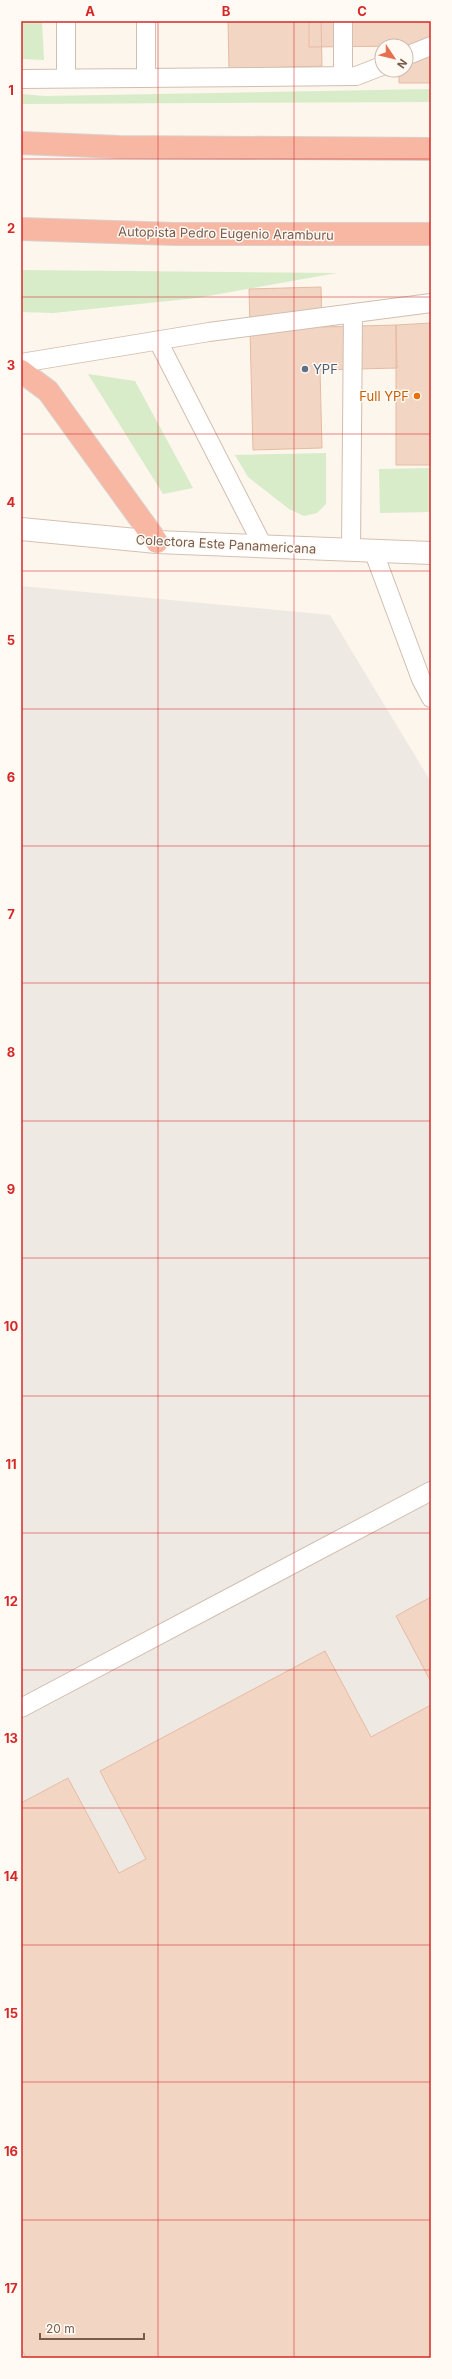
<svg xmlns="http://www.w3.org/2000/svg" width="452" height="2379" font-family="Inter,sans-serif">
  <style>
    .industrial { fill: #efe9e4 }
    .green { fill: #d8ecc9 }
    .building { fill: #f3d5c3; stroke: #e6bba3 }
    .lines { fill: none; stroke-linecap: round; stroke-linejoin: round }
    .lane-casing { stroke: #d1beb0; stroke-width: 20 }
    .secondary-casing { stroke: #d6c0b0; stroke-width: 24 }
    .highway-casing { stroke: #dad1cd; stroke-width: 24 }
    .lane { stroke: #fff; stroke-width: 18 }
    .secondary { stroke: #fff; stroke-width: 22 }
    .highway { stroke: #f7b7a3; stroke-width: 22 }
    .grid { fill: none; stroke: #d62828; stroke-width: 1; stroke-opacity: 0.55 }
    .service-dot { fill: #5c6f8a; stroke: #fffaf3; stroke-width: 1.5 }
    .food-dot { fill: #e8710a; stroke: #fffaf3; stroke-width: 1.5 }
    .labels { text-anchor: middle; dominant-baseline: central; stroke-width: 3; stroke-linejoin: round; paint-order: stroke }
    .street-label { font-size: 13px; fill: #7a5c4d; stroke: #fffaf3 }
    .service-label { font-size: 13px; fill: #4e5e75; stroke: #fffaf3; text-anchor: start }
    .food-label { font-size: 13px; fill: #c56008; stroke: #fffaf3; text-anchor: end }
    .neatline { fill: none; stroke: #d62828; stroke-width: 1.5 }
    .grid-label { font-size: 13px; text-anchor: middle; font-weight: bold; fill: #d62828 }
  </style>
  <rect width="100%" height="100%" fill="#fdf6ec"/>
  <path class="industrial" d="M21,586L330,615L431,782V2358H21Z"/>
  <path class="green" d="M21,21H42L44,60L21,59Z
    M431,89V102L21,104V94L45,96Z
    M21,270L337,273L197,298L53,313L21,312Z
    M88,374L135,381L193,488L163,494Z
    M326,453V504L317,513L304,516L289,509L248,477L235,455Z
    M431,468V512L380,513L379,469Z"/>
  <path class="building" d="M228,21H321L322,66L229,69Z
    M309,21H431V83H399V70H406V46L309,47Z
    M321,287L322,327L396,325L397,368L320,370L322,448L253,450L249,289Z
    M431,323V465H396V325Z
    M431,1597V1682L396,1616Z
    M325,1651L371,1737L431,1705V2358H26L21,2348V1803L68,1778L119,1873L146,1859L100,1771Z"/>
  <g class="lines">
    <defs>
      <path id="lane" d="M66,21V78
        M343,21V76
        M406,56L431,46
        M146,77V21
        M21,79L356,76L382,66
        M158,341L263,546
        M21,363L209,332L431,303
        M351,549L353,313
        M373,550L421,679L431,698
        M21,1708L431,1491"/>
      <path id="secondary" d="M21,529L157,542L431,553"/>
      <path id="highway" d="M21,143L119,147L431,149
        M21,229L175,234H431
        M21,371L48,391L157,542"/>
    </defs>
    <use href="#lane" class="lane-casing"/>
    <use href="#secondary" class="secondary-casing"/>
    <use href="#highway" class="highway-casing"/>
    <use href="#lane" class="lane"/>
    <use href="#secondary" class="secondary"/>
    <use href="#highway" class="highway"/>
  </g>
  <path class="grid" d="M158,21V2358M294,21V2358M21,159H431M21,297H431M21,434H431M21,571H431M21,709H431M21,846H431M21,983H431M21,1121H431M21,1258H431M21,1396H431M21,1533H431M21,1670H431M21,1808H431M21,1945H431M21,2082H431M21,2220H431"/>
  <circle class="service-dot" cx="305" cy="369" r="4"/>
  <circle class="food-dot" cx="417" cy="396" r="4"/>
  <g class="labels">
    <g class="street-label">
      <text transform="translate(226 233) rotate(1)">Autopista Pedro Eugenio Aramburu</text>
      <text transform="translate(226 544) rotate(3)">Colectora Este Panamericana</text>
    </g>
    <g class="service-label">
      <text x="313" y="369">YPF</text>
    </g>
    <g class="food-label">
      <text x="409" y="396">Full YPF</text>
    </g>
  </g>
  <rect width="452" height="2379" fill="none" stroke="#fffaf3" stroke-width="44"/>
  <g transform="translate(394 58) rotate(125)"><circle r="19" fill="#fffaf3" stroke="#cabbb1"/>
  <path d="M0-3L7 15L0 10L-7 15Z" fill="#e76f51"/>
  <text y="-6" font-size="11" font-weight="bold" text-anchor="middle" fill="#7a5c4d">N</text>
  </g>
  <path d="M40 2333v6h104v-6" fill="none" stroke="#7a5c4d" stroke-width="2"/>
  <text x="46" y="2333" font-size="12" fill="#7a5c4d" stroke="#fffaf3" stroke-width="3" paint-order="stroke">20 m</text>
  <rect x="22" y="22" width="408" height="2335" class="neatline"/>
  <g class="grid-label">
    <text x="90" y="16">A</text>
    <text x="226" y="16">B</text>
    <text x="362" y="16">C</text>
    <text x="11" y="95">1</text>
    <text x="11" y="233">2</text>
    <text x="11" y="370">3</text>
    <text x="11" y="507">4</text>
    <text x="11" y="645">5</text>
    <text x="11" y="782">6</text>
    <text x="11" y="919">7</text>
    <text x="11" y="1057">8</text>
    <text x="11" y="1194">9</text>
    <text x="11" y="1331">10</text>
    <text x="11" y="1469">11</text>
    <text x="11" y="1606">12</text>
    <text x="11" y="1743">13</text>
    <text x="11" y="1881">14</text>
    <text x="11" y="2018">15</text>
    <text x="11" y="2156">16</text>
    <text x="11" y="2293">17</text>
  </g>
</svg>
